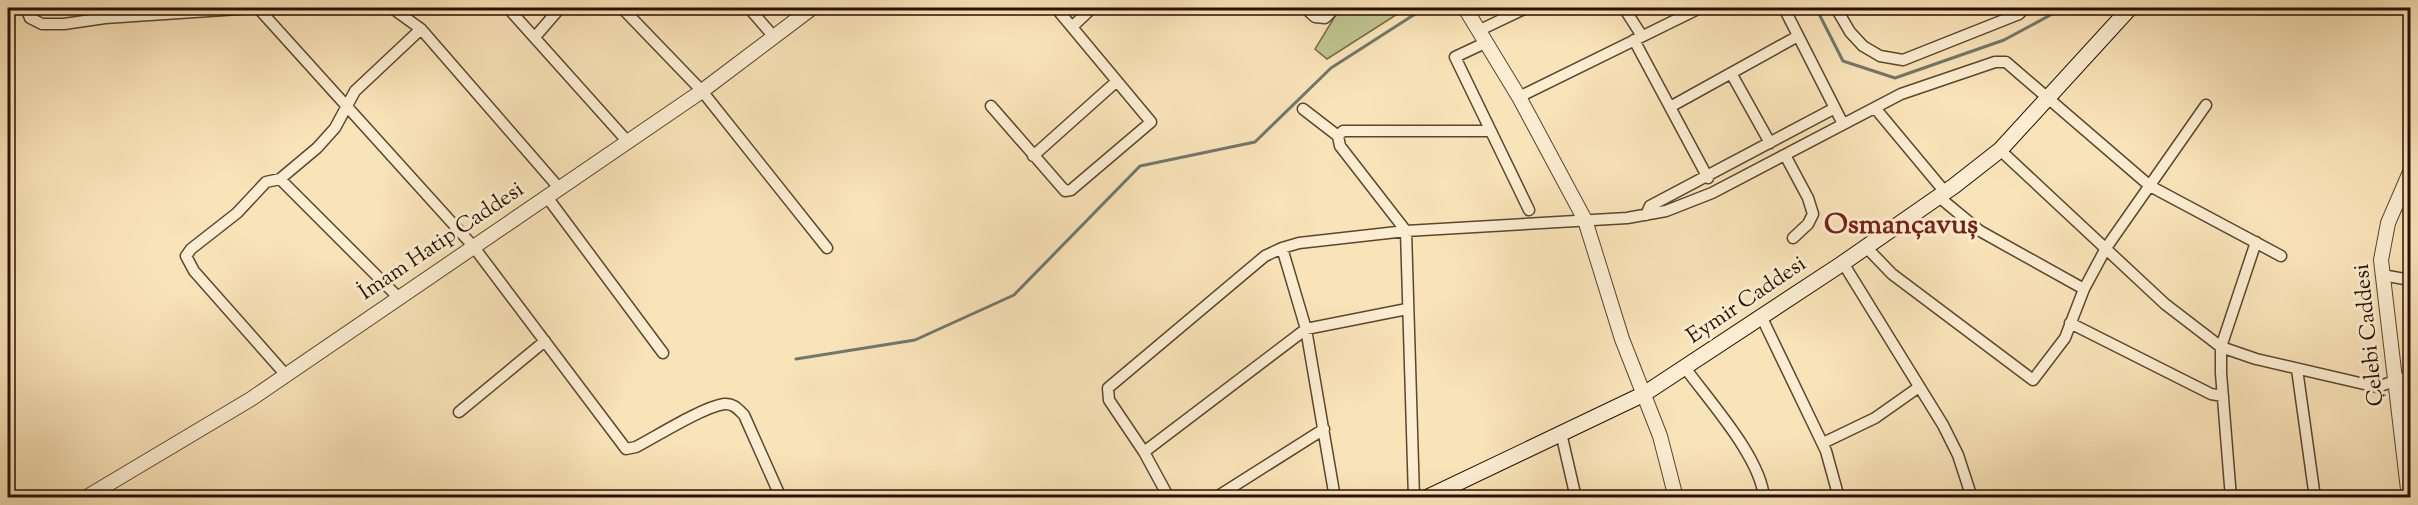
<svg xmlns="http://www.w3.org/2000/svg" width="2418" height="505" font-family="'Sorts Mill Goudy',serif">
  <style>
    .green { fill: #bec48f; stroke: #736a48; stroke-width: 1.5 }
    .lines { fill: none; stroke-linecap: round; stroke-linejoin: round }
    .stream { stroke: #6f786c; stroke-width: 3 }
    .minor-casing { stroke: #5c462e; stroke-width: 13 }
    .tertiary-casing { stroke: #5c462e; stroke-width: 16 }
    .secondary-casing { stroke: #281100; stroke-width: 17 }
    .minor { stroke: #fbedd1; stroke-width: 10 }
    .tertiary { stroke: #fbedd1; stroke-width: 14 }
    .secondary { stroke: #fbedd1; stroke-width: 15 }
    .labels { text-anchor: middle; dominant-baseline: central; stroke-width: 6; stroke-linejoin: round; paint-order: stroke }
    .street-label { font-size: 22px; fill: #281100; stroke: #fbedd1 }
    .district-label { font-size: 28px; font-weight: bold; fill: #7a1f14; stroke: #fbedd1 }
  </style>
  <rect width="100%" height="100%" fill="#f9e3b8"/>
  <filter id="stains"><feTurbulence type="fractalNoise" baseFrequency=".00333" numOctaves="4"/><feColorMatrix values="0 0 0 0 .2 0 0 0 0 .09 0 0 0 0 .02 0 0 0 .5 -.17"/></filter>
  <radialGradient id="worn" r=".72"><stop offset=".6" stop-color="#630" stop-opacity="0"/><stop offset="1" stop-color="#630" stop-opacity=".3"/></radialGradient>
  <path class="green" d="M1340,8H1407L1327,59L1315,49Z"/>
  <g class="lines">
    <path class="stream" d="M1816,8L1843,61L1895,78L2004,40L2056,12L2059,8
      M796,359L915,340L1014,295L1140,166L1255,142L1331,68L1412,16L1430,8"/>
    <defs>
      <path id="minor" d="M26,8L30,18L42,24H64L105,18L254,8
        M258,8L473,246L626,449L636,447C657,436 703,407 724,404C733,403 738,409 744,415L781,498
        M392,8L421,29L560,189
        M508,8L628,142
        M622,8L702,91L827,248
        M749,8L774,37
        M1305,8L1315,17L1325,18L1335,8
        M1624,8L1642,36
        M1784,8L1843,124
        M1836,8L1850,32L1863,46L1880,56L1903,60L2019,14L2025,8
        M1073,26L1092,8
        M1480,30L1526,8
        M535,37L560,8
        M1634,40L1708,178
        M1487,42L1455,57L1529,210
        M1731,73L1770,143
        M1519,97L1700,8
        M991,106L1065,191L1071,190L1151,122L1056,8
        M1670,107L1798,36
        M1875,108L1945,192
        M1303,109L1338,136
        M2000,150L2165,304L2221,347L2256,359L2377,387L2410,376
        M1785,155L1808,198L1813,214L1808,224L1793,238
        M1033,156L1117,81
        M280,179L398,297
        M547,197L663,353
        M1939,197L1980,231L2084,289
        M1646,215L1650,206L1835,108
        M1866,247L1892,274L2033,380L2065,338L2084,289L2106,248L2206,105
        M1282,248L1306,329L1335,498
        M1843,263L1943,425L1958,455L1972,498
        M2382,275L2410,280
        M1762,318L1826,451L1839,498
        M2070,323L2211,394L2223,396
        M1686,369C1710,402 1761,458 1764,498
        M2297,369L2315,498
        M285,374L194,271L186,256L191,249L237,213L266,182L280,179L317,148L335,128L355,91L421,29
        M459,412L545,341
        M1561,433L1576,498
        M1823,443L1875,418L1919,387
        M1144,452L1306,329L1407,309
        M1169,498L1144,452L1109,400L1108,388L1265,256L1282,248L1299,243L1406,231L1627,218L1666,211L1712,193L1901,94L1995,62H2006L2150,186L2281,256
        M1215,498L1324,429
        M1414,498L1406,231L1340,146L1338,136L1343,131H1489
        M2231,498L2221,373V347L2256,242"/>
      <path id="tertiary" d="M1465,8L1519,97L1585,220L1622,339L1660,436L1676,498
        M85,498L251,399L702,91L812,8
        M2409,498L2381,260L2388,223L2410,172"/>
      <path id="secondary" d="M1426,498L1644,394L1843,263L1954,186L2000,150L2130,8"/>
    </defs>
    <use href="#minor" class="minor-casing"/>
    <use href="#tertiary" class="tertiary-casing"/>
    <use href="#secondary" class="secondary-casing"/>
    <use href="#minor" class="minor"/>
    <use href="#tertiary" class="tertiary"/>
    <use href="#secondary" class="secondary"/>
  </g>
  <g class="labels">
    <g class="street-label">
      <text transform="translate(442 242) rotate(-34)">İmam Hatip Caddesi</text>
      <text transform="translate(1747 301) rotate(-34)">Eymir Caddesi</text>
      <text transform="translate(2370 335) rotate(-96)">Çelebi Caddesi</text>
    </g>
    <g class="district-label">
      <text x="1901" y="226">Osmançavuş</text>
    </g>
  </g>
  <rect width="2418" height="505" fill="none" stroke="#f9e3b8" stroke-width="30"/>
  <rect x="9" y="9" width="2400" height="487" fill="none" stroke="#281100" stroke-width="3"/>
  <rect x="15" y="15" width="2388" height="475" fill="none" stroke="#281100" stroke-width="1.5"/>
  <rect width="100%" height="100%" filter="url(#stains)"/>
  <rect width="100%" height="100%" fill="url(#worn)"/>
</svg>
